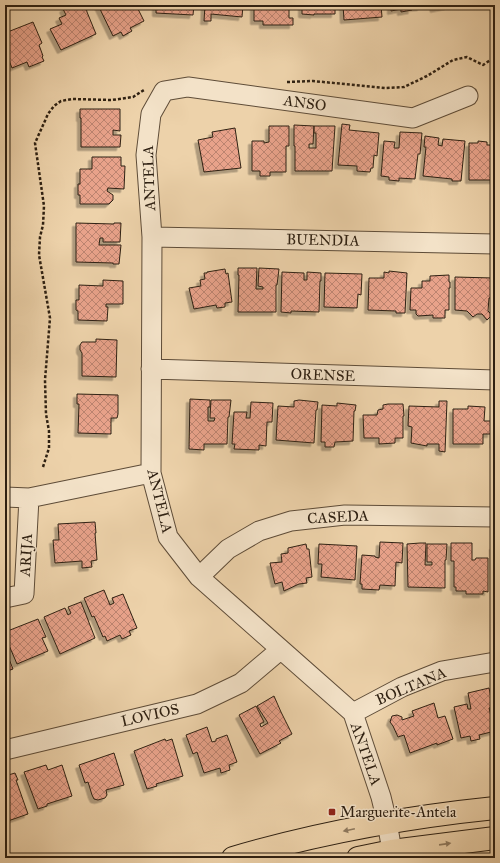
<svg xmlns="http://www.w3.org/2000/svg" width="500" height="863" font-family="'IM FELL Great Primer',serif">
  <style>
    .building { fill: url(#building-cross-hatch); stroke: #2e2012; filter: url(#shadow) }
    .lines { fill: none; stroke-linecap: round; stroke-linejoin: round }
    .minor-casing { stroke: #5e4c38; stroke-width: 21 }
    .primary-casing { stroke: #2e2012; stroke-width: 24 }
    .path { stroke: #2e2012; stroke-width: 2.5; stroke-dasharray: 3 2; stroke-linecap: butt }
    .minor { stroke: #f3e2c8; stroke-width: 19 }
    .primary { stroke: #edd2aa; stroke-width: 22 }
    .oneway { fill: #8e795e }
    .poi-dot { fill: #8f2418; stroke: #f3e2c8; stroke-width: 1.5 }
    .labels { text-anchor: middle; dominant-baseline: central; stroke-width: 3; stroke-linejoin: round; paint-order: stroke }
    .street-label { font-size: 15px; fill: #2e2012; stroke: #f3e2c8 }
    .poi-label { font-size: 15px; fill: #2e2012; stroke: #f3e2c8; text-anchor: start }
  </style>
  <defs>
    <pattern id="building-cross-hatch" width="8" height="8" patternUnits="userSpaceOnUse"><rect width="8" height="8" fill="#e8a28a"/><path d="M0 0l8 8M0 8l8-8" fill="none" stroke="#bc846f"/></pattern>
    <filter id="shadow"><feDropShadow dx="-3.5" dy="3.5" stdDeviation="0" flood-color="#0004"/></filter>
  </defs>
  <rect width="100%" height="100%" fill="#edd2aa"/>
  <filter id="stains"><feTurbulence type="fractalNoise" baseFrequency=".005" numOctaves="4"/><feColorMatrix values="0 0 0 0 .2 0 0 0 0 .09 0 0 0 0 .02 0 0 0 .5 -.17"/></filter>
  <radialGradient id="worn" r=".72"><stop offset=".6" stop-color="#630" stop-opacity="0"/><stop offset="1" stop-color="#630" stop-opacity=".3"/></radialGradient>
  <path class="building" d="M69,5H82L84,8L86,7L87,12L96,34L61,50L50,29L62,24L59,18L66,15L63,9Z
    M98,5H136L144,21L130,28L132,31L123,36L121,32L113,36Z
    M156,5H194L193,15L156,13Z
    M205,5H243L242,17L211,14V21H204Z
    M254,5H289V18H293V25H263V21H254Z
    M302,5H335V14H314V15L302,14Z
    M343,5H381L382,17L344,20Z
    M391,5H421V7L411,8L412,10L401,12V9L391,11Z
    M433,5H448V6L434,9Z
    M33,22L42,43L39,45L43,56L42,57L44,61L29,67L27,62L12,68L5,50V33Z
    M80,109H120V131L113,130V135H121L120,147H81V118H80Z
    M342,124L350,125L349,130L379,133L377,156L374,155L373,168H371L370,172L357,171V166L338,165Z
    M294,125L314,126L313,144H309V148H316V133H314V126H335L332,171H295V146H294Z
    M269,126H289V146H286V172H270V176H260V171H252V141H264V143L269,142Z
    M235,128L241,168L204,172L198,140L213,137L212,132Z
    M400,132L422,133L420,154H418L415,179L399,178V181L389,180V177L381,176L384,141L395,142L394,148H399Z
    M425,136L439,138L438,145L442,146L443,139L465,141L461,181H452V179L423,176L426,147H424Z
    M478,141L487,142V145H495V180H469V143H478Z
    M92,157H121V166H125L124,189L108,188L107,191L113,195V200L109,204H80V195H78V184H80V169H92Z
    M76,223L114,224V223H121L120,242H103V238H100L99,245H121L119,264H113V263L76,262Z
    M238,268H257L256,289H263V287L258,286L259,268L279,269L277,285H276V312H238L239,275H238Z
    M225,269L226,274L228,273L232,302L225,303V307L217,308L216,305L194,309L189,288L201,286L200,280L205,279L204,273H207V272Z
    M389,271L407,273L405,313H396V311L368,310L369,278H384V272L389,273Z
    M282,272L304,273V280H307V272L321,273V281H320L319,312L291,311V313L281,312Z
    M325,273L362,274L361,295L358,294L357,308L324,307Z
    M449,275V282H450V288H449V310H445V318H433V315L418,316L416,314V310H410L411,288H422V281H430V276Z
    M455,277L493,278L492,298H489L488,311L492,315L487,320L482,314H477L473,317L467,311L455,310Z
    M103,280L123,281V304H106V307H108L107,321L78,320V311L76,310V300H79V285L103,286Z
    M96,339L117,340L116,377L82,376V353L80,350V345L82,342H96Z
    M77,394L118,395V414L117,418H111V434L78,433L79,404H77Z
    M190,399L210,400V407H208V421H214L215,418H210L211,400H231L229,417H228L227,444H204V450L189,449Z
    M299,400L318,402L317,410H316L314,443L276,440L278,406L294,407V401Z
    M439,401H447L445,452L439,451V444H427V446L411,443L412,427L408,426L409,406L439,407Z
    M251,402L273,403L272,422H267L266,446L259,445V450L234,449L235,444H232L234,412H247L246,418H250Z
    M337,403L356,405L355,411H354L353,441L335,442L334,447H325V442H321L322,405L337,406Z
    M388,404H403L404,416H403V438H395V443L379,444V438H364L363,415H377L378,410L383,409V405Z
    M468,406L485,407L484,421H491V434H483V444H453V409H468Z
    M494,412H495V445H494Z
    M95,522L96,533H95L97,560L91,561L92,567L82,568V561L55,563L53,540H59L58,524Z
    M380,542L403,543L402,563L396,562L395,586L380,585L379,590L362,589V584H360L362,555L375,556V557L379,558Z
    M420,543H426L425,565H432V562H427V544H447L446,560H445V588L408,587L407,544Z
    M451,543H472V560H475L476,558H488V592L483,591V594H466V591H456V587H454V561H451Z
    M306,544L307,549H309L312,577L306,578L307,583L299,584L284,591L282,582L275,584L270,563L282,562L281,554L288,553V548Z
    M319,544L357,546L355,580L321,577L322,564H318Z
    M493,546H495V587H494Z
    M104,590L110,605L114,603L112,598L123,594L137,628L129,631L131,635L122,639L120,635L107,641L105,636L103,637L94,616L92,617L84,598Z
    M81,602L95,638L60,654L44,617L65,608L68,615L71,613L68,607Z
    M38,619L46,637L42,638L48,651L17,664L5,636V632Z
    M5,649L13,669L5,672Z
    M489,688L493,707L489,708L495,731L479,735L480,739L471,741L470,736L461,738L454,707L467,704L468,709H471L468,693Z
    M274,696L281,712L292,734L279,741L281,743L260,754L239,715L256,706L264,722L260,724L261,727L268,723L257,706Z
    M434,703L438,718L445,716L453,739L437,745V743L410,753L404,735L398,737L393,726L390,722L392,716L397,715L402,717V720L414,716L412,711Z
    M207,727L212,742L216,741V739L227,735L237,762L229,765L230,770L221,773L220,768L204,773L197,752L193,754L186,735Z
    M165,739L166,741L172,739L183,776L156,784L157,786L147,789L134,751Z
    M114,753L124,785L106,790L107,795L105,798L98,800L94,799L92,795L88,782L85,783L79,765Z
    M46,765L48,770L62,765L72,796L47,804V806L38,809L24,772Z
    M15,773L18,780H16L28,814L5,822V776Z"/>
  <g class="lines">
    <defs>
      <path id="minor" d="M152,237L495,244
        M151,369L495,380
        M5,497L29,498L151,473
        M199,577L228,549L259,531L291,521L345,515L495,517
        M5,598L24,594L29,498
        M353,713L402,687L442,671L495,662
        M5,750L197,704L241,683L280,650
        M392,851L387,822L381,797L353,713L199,577L168,537L151,473L152,237L146,155L151,114L164,91L188,87L413,118L468,96"/>
      <path id="primary" d="M233,858C318,833 407,817 495,808
        M358,858L392,851L495,838"/>
    </defs>
    <use href="#minor" class="minor-casing"/>
    <use href="#primary" class="primary-casing"/>
    <path class="path" d="M287,82L313,81L385,88L404,87L427,76L453,60L467,57L483,65L495,57
      M43,467L49,448V431L46,414L45,380L50,318L39,255L40,237L43,225L44,206L35,143L48,114L54,106L61,101L72,99L112,100L133,97L144,90"/>
    <use href="#minor" class="minor"/>
    <use href="#primary" class="primary"/>
  </g>
  <defs><path id="oneway-solid" d="M-6-.8H1V-3.2L6.5 0L1 3.2V.8H-6Z"/></defs>
  <g class="oneway">
    <use href="#oneway-solid" transform="translate(349 830) rotate(168)"/>
    <use href="#oneway-solid" transform="translate(445 844) rotate(-8)"/>
  </g>
  <rect class="poi-dot" x="328" y="808" width="8" height="8" rx="2"/>
  <g class="labels">
    <g class="street-label">
      <text transform="translate(305 103) rotate(8)">ANSO</text>
      <text transform="translate(149 178) rotate(-92)">ANTELA</text>
      <text transform="translate(323 240) rotate(1)">BUENDIA</text>
      <text transform="translate(323 375) rotate(2)">ORENSE</text>
      <text transform="translate(160 501) rotate(76)">ANTELA</text>
      <text transform="translate(338 517) rotate(-3)">CASEDA</text>
      <text transform="translate(26 555) rotate(-87)">ARIJA</text>
      <text transform="translate(411 686) rotate(-23)">BOLTANA</text>
      <text transform="translate(150 715) rotate(-13)">LOVIOS</text>
      <text transform="translate(366 754) rotate(71)">ANTELA</text>
    </g>
    <g class="poi-label">
      <text x="340" y="812">Marguerite-Antela</text>
    </g>
  </g>
  <rect width="500" height="863" fill="none" stroke="#edd2aa" stroke-width="20"/>
  <rect x="6" y="6" width="488" height="851" fill="none" stroke="#2e2012" stroke-width="2"/>
  <rect x="10" y="10" width="480" height="843" fill="none" stroke="#2e2012"/>
  <rect width="100%" height="100%" filter="url(#stains)"/>
  <rect width="100%" height="100%" fill="url(#worn)"/>
</svg>
